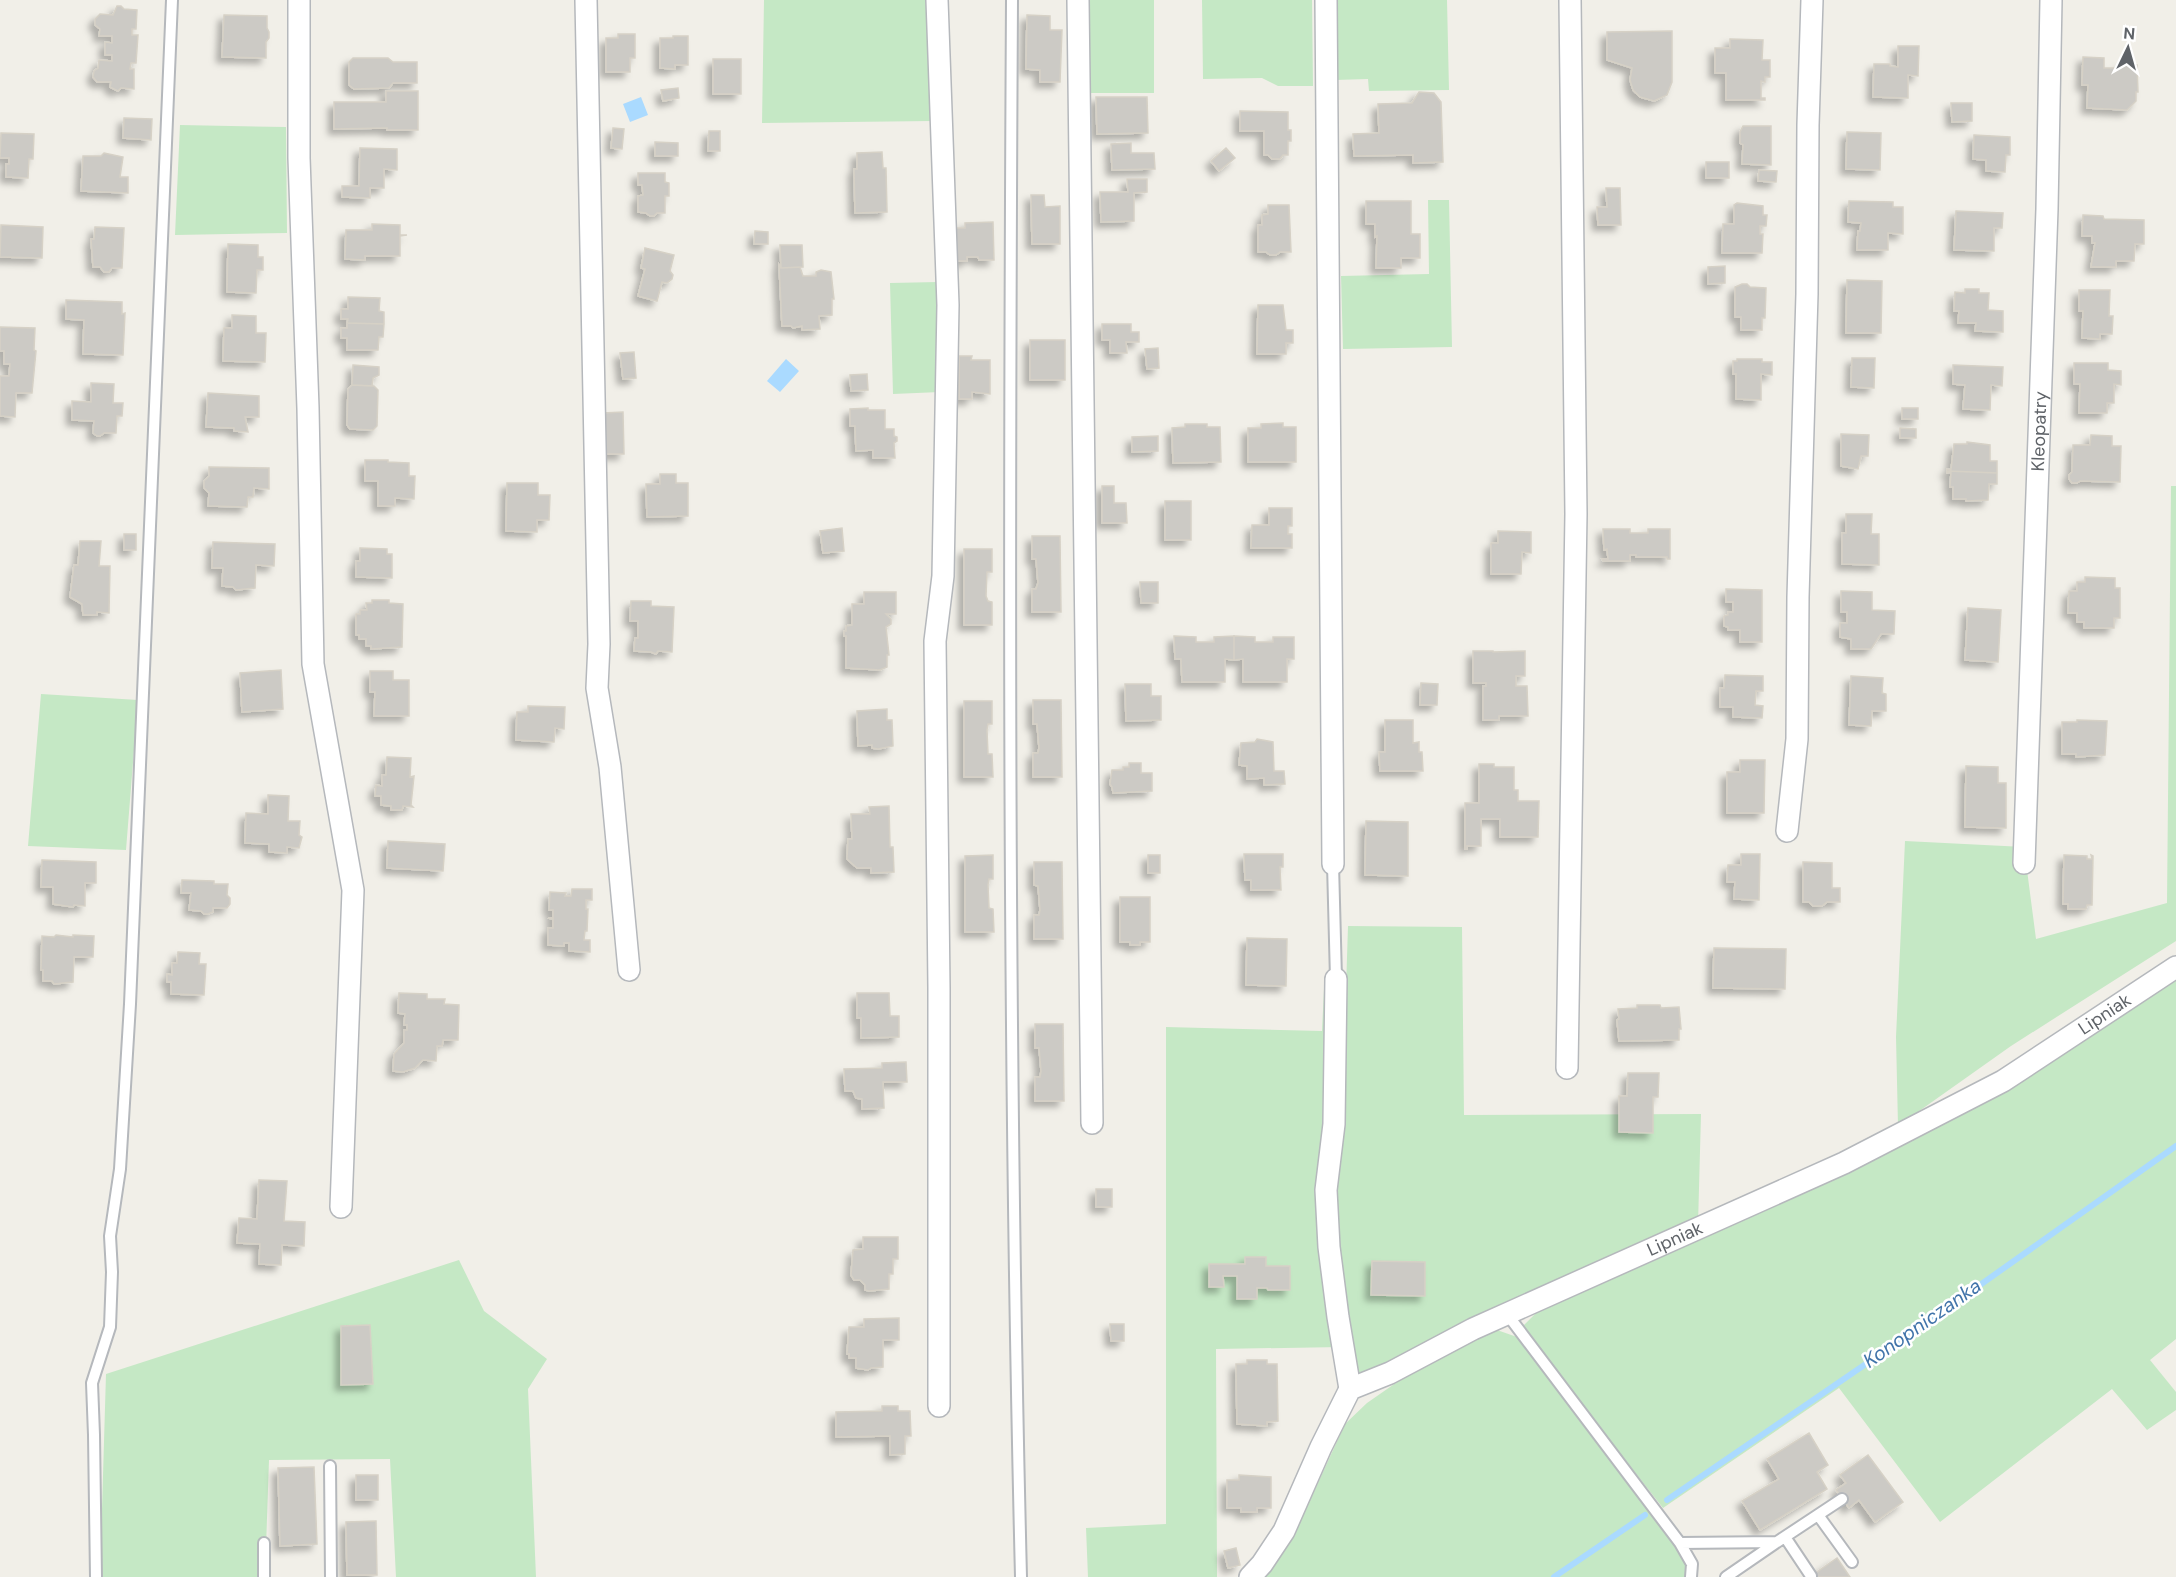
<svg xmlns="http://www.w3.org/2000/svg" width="2176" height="1577" font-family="'DM Sans',sans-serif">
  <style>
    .green { fill: #c5e8c5 }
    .water { fill: #aadaff }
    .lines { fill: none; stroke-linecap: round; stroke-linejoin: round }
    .stream { stroke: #aadaff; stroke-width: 6 }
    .building { fill: #cccac5; stroke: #d6d1c6; stroke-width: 1.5; filter: url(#shadow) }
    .service-casing { stroke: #b5b8bc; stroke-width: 14 }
    .minor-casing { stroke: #b5b8bc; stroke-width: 24 }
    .service { stroke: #fff; stroke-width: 10 }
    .minor { stroke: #fff; stroke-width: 21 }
    .labels { text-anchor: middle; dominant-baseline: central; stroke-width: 5; stroke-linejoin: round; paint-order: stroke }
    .street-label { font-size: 18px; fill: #5f6368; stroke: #fff }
    .water-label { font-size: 20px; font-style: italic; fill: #4174aa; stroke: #fff }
  </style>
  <defs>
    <filter id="shadow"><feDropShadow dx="-5.5" dy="5.5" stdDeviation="3" flood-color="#0004"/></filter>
  </defs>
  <rect width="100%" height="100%" fill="#f1efe8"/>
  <path class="green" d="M764,0H932V121L762,123Z
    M1084,0H1154V93H1084Z
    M1202,0H1312L1313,86H1278L1262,78L1203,79Z
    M1333,0H1447L1449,90L1369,91L1368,79L1335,80Z
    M180,125L286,127L287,233L175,235Z
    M1428,200H1449L1452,347L1343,349L1341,276L1429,274Z
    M938,282L940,392L893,394L890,283Z
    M2171,486H2176V941L2011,1046L1898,1126L1896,1037L1905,841L2024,847L2036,939L2167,903Z
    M41,694L138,700L126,850L28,846Z
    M1348,926L1462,927L1464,1115L1701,1114L1698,1225L1350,1389L1341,1347L1216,1349L1217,1577H1088L1086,1528L1166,1524V1027L1322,1031L1324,989H1346Z
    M2176,977V1339L2150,1360L2176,1392V1410L2147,1430L2112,1389L1940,1522L1839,1388L1663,1508L1525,1333L1524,1325L1538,1311L1895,1149L2007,1090Z
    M459,1260L484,1311L547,1359L528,1389L536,1577H396L390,1459L269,1460L265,1577H100L106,1374Z
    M1497,1330L1517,1337L1673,1543L1687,1568L1685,1577H1262L1295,1533L1345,1424L1367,1403L1413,1371Z"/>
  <path class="water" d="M641,97L648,115L630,122L623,104Z
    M786,359L799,371L780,392L767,381Z"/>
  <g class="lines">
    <path class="stream" d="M1667,1500L1949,1307L2176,1146
      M1554,1577L1645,1515"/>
  </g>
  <path class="building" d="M117,6H121L124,9L137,10L136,29H132V35H138L136,63H131L130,69H134V89L121,88L118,91L110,87L111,82H97L93,77L94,71L98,68L99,60L112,61V55H105V42L112,43V36H99L100,29L95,25V19L100,14L113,15Z
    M224,15L267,16V28L269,32V38L266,42V58L222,57Z
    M1027,15L1050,16V30H1062L1060,82H1040V70L1026,69Z
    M1672,31V82L1667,95L1654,101L1640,97L1633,90L1630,80L1632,68L1607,60V32Z
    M618,34H635V58H630V72H606V38H618Z
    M673,36H688V65H675V69L660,68V38H673Z
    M1730,39L1763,40L1762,60H1770V77H1765V82L1761,81V98H1765V100H1726V73H1715V48H1730Z
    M1898,46H1919L1918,76L1908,75V98L1873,97L1874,64H1890V66L1898,67Z
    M2083,57L2104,58V68H2121V64L2137,65L2138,92H2136V101L2127,110L2087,108L2088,85H2082Z
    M353,58H388L393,62H417V83H393L389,88L354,89L349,85V62Z
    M713,59H741V94H713Z
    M678,88L679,98L663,101L661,90Z
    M386,91H418V130H387V128L334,129V102H386Z
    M1419,92L1434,93L1441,102L1443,162L1413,163V155L1354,156L1353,134L1379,133L1378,104L1412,103Z
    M1096,97H1147L1148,133L1097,134Z
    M1951,103H1972V121L1952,122Z
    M1240,111L1288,112V130H1291V141H1288V155H1283L1280,159H1272L1268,155H1264V131H1240Z
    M124,118L152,119L151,140L123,138Z
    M1743,126H1771V165L1742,164L1743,145L1740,143V132Z
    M613,128L624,129L622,149L611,148Z
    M709,131H720V151H708Z
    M1847,132L1881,133L1880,170L1846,169Z
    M1,133L34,134L33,159H29L28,178L6,177V164H9V158H0Z
    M1974,135L2010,137V155H2006L2005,172L1986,171V160L1973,159Z
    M655,142L678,143V156H655Z
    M1131,143V153H1154L1155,169L1112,170L1111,144Z
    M360,148L397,149V170L384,169V188H370V198L342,197V186H359Z
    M1226,148L1235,158L1219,171L1211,161Z
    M882,152L883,168H886L887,212L855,213L854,169H857V153Z
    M104,153L123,157L120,177H128V193L81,191L83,156H101Z
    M1706,162H1729V178H1706Z
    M1759,170L1777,171L1776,182L1758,181Z
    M638,173H665V182L669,183V196H665V213H657L654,216H650L646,213L638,212V196L643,195L642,185H638Z
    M1127,179H1147V192L1134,193V221L1101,222L1100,192H1128Z
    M1606,188H1620L1621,225H1598L1597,207H1607Z
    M1031,195H1044L1045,207L1060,206V244H1032Z
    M1366,201H1411V234H1420V258H1401V268H1376L1377,236L1375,237V224H1366Z
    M1849,201L1893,202V207H1903V234L1888,233V250H1857L1858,231H1860L1861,223L1848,222Z
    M1737,203L1763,206V215H1767L1766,226H1760V234H1763L1762,253H1722L1723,224H1734V205Z
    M1268,205H1289L1291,252H1280L1276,255H1270L1266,252H1258V225H1262V215L1268,214Z
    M1956,211L2003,213L2002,228H1994V251L1954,250Z
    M2083,215L2103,216L2104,219L2144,220V244H2135L2134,261H2116V267H2091L2095,243H2092V236H2082Z
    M993,222L994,260H979L978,257H967V261H953V228H965V223Z
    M372,224L400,225V235H407L400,236V256H365V260L345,259L346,230H372Z
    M1,225L43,227L42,258L0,257Z
    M95,227L124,228L122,268H112L109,272H104L100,267H93L91,239H94Z
    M755,231L768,232V244H754Z
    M228,244L258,245V257H263V270H257L256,293L227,292Z
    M780,245H802L803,267L781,268Z
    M645,248L674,255L670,271L673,275L672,279L667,283L662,282L657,301L638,296L645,269L641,268Z
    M779,265L781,268L800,267L803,276H816V272L821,270L831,272L834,299H832V315L819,316L820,329L802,330V326L793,328L791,326H782Z
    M1725,266V283L1708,284V267Z
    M1847,280L1882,281L1881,333H1846Z
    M1742,284H1747L1750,287L1766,288L1765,318H1762V330H1741V317H1735V287Z
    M1965,289H1979V293H1989L1988,310L2003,311V332L1975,331L1976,323H1958L1959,311H1954L1955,292L1965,293Z
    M2079,290H2110L2109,316H2113L2112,334H2100V339L2082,338L2083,311H2079Z
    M348,297L380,298L379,311L384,312V324L347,323L348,319H341V309H348Z
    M66,300L122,302V314L125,313L123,355L83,354L84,320L66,319Z
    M1258,305H1283L1286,330H1293V343H1286V354H1257Z
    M232,315L256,316V333H266L265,362L223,361L224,328H232Z
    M347,323L384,324L383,337H379L378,350H347V338H341V328H347Z
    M1102,324H1131V332H1139V342H1126L1127,353H1110V340H1102Z
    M0,327L35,328L34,350L36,351L32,393H16L15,417L0,416V376H9L10,364H4V351H0Z
    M1030,340H1065V380H1030Z
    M1158,348L1159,368L1147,369L1145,349Z
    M634,352L636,378L623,379L620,353Z
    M959,356H972L971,360H990V394L972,392V399H959Z
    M1852,358H1875L1874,388L1851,387Z
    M1737,359H1762V362H1772V375L1761,374V400L1736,399V374H1733V361H1737Z
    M2074,363H2108V370L2121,371V385L2114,384V403H2107V413H2079L2080,384H2074Z
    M353,365L379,367V375L373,378L372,386L352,385Z
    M1953,365L2003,367L2002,386L1991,385L1990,410L1963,409L1965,385L1953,384Z
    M867,374L868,390L851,391L850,375Z
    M91,383L114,384L113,403H123L122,416H117L116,433H104L100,436H97L93,433L94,421L72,420V401L91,402Z
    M352,385L374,386L378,390L377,426L373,430L350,429L347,425L348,389Z
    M208,393L259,396V417H245L248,432L234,431V428L206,427Z
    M868,408V410H885V429H894V436L897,437V441L894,443L895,458H873V450L856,451L855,426H850V409Z
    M1902,408H1918V419H1902Z
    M623,412L624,454H604L603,413Z
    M1283,423V427H1296V462H1248V428H1261V424Z
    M1185,424H1207V427H1220L1221,462L1173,463L1172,428L1185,427Z
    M1900,428L1916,429V438H1900Z
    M1841,434L1869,435L1868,456H1861L1858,469L1841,466Z
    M2091,435L2112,436V446H2121L2120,482L2080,481L2077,483H2072L2069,479V475L2072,472L2073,445H2090Z
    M1158,436V451L1132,452V437Z
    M1967,442L1990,445V461H1997V473L1947,471V469L1951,470L1954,444H1967Z
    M365,460H388V462L409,463V476H415L414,499L395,498V506H378V481H365Z
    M209,467L269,468V489L254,488L253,497H248L247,507L208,506L209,493L204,488V481L209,476Z
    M1947,471L1997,473V484H1989L1988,500L1966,501V499H1953V487H1950L1951,472L1947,473Z
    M660,474H676V483H688V516L647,517L646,484H660Z
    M507,483H538V495H550L549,520H537V532L506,531Z
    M1102,486H1114V503H1126L1127,523H1102Z
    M1165,501H1191V540H1165Z
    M1269,508H1292V526H1288V534H1292V548H1251L1252,525H1269Z
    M1846,514H1872L1871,534H1879V565L1842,564V533H1846Z
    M842,528L844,551L823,553L820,531Z
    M1603,529H1630V533H1648V529H1670V559H1667V557H1636V555H1630V561H1603L1602,559H1608L1607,549L1604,550Z
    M1498,531L1531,532V553L1522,552L1521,574H1491V543H1498Z
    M124,534H136V550H124Z
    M1032,536H1060L1061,612H1032V589H1036L1038,583L1036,559H1032Z
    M80,541H101L99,566H110L109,613L97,612V615H83L82,604L70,597L74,565H78Z
    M213,542L275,544L274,566L256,565L255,588L236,590L233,587L222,586L223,568H212Z
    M360,548L387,549V554H392V578L356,577V561H360Z
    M964,549H992V572H987L986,596L988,601L992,602V625H964Z
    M2085,577L2115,578V588H2120V618H2114V628H2084V622H2077V613H2068L2069,591H2077V582H2085Z
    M1140,582H1158V603H1141Z
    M1726,589L1762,590V642H1740V630H1728V627L1724,626V616L1728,615V612H1733V602H1726Z
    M1841,591L1872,592V610L1895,611L1894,634H1881L1871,649H1851V639L1840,637V623H1847V612H1841Z
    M864,592H896V614H886L891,619V624L886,627L889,655H887V667L880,670L846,668V636H844V631H846V626L852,625V604H864Z
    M372,600H389V603L403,604L402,647L371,649V646H366V639H359V635H356V614H360V610H367L366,603H372Z
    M631,601H651V606L674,607L672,652L658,651L656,654L651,652L634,651L635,638H638V621H630Z
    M1968,608L2001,610L1998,662L1965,660Z
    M1174,636L1196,637V642H1214V637L1234,636V660L1225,659V682H1182L1181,659H1175Z
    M1234,636L1255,637V642H1273V637H1294V659H1287V682H1243V659L1234,660Z
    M1473,651H1493V652L1525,651V676H1516V686H1527L1528,716H1499V720H1483V686H1486V683H1473Z
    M281,670L283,709L242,712L240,673Z
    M370,671H393V680H409V716H374L375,692H370Z
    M1725,675L1763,676V691H1756L1755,705L1763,706L1762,718L1733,717V707H1720V688H1724Z
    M1851,676L1883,678L1882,693L1886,694V711H1872L1871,726L1849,725Z
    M1421,683L1438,684L1437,705H1420Z
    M1125,684H1151V696H1161V720L1126,721Z
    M1033,700H1061L1062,777H1033V753H1038L1039,748L1037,724H1033Z
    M964,701H992V724H988L987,730L988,754H992L993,777H964Z
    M528,706L565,707L564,729L555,728L554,742L516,740L517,712H528Z
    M887,709V720H892L893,746L878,749L872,748V745L858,746L857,711Z
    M1385,720H1413V743L1419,742V752H1422L1423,771H1380L1379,752H1385Z
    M2077,720L2107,721L2105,755L2076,757V754H2062V722H2077Z
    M1257,739L1273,742L1274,771H1284L1285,784L1264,785V778L1247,779V766L1239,765L1241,743L1255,742Z
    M387,757L411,758L410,777L414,776L411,805L413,807L403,806L402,810H391V806L381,805V796H375L376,785L382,786V775H386Z
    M1740,760H1765L1764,813H1727V772H1740Z
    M1129,763H1141V773H1152V791L1113,793L1112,787L1110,784L1112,770H1123V767H1129Z
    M1479,764H1494V767H1514V790H1518V801H1539L1538,837H1500V819H1481V846H1467V849H1465V803H1479Z
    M1966,766L1998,767V783H2006V828L1965,827Z
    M268,795L289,796L288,821H300L299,835L302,837L299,848L287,847V853L269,852V844L245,843L246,813L268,814Z
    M889,806L890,847H893L894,872L871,873V868H857L847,859L848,839H852L851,814H870L869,807Z
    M1366,821L1408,822V876L1365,875Z
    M388,841L445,844L443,871L387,868Z
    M1244,854H1283V867H1280L1281,890H1251V880H1245Z
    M1741,854H1760L1759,900L1734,899L1735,882H1727L1728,865H1741Z
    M993,855V879H989L988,885L989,908L993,909L994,932H965V856Z
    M1148,855H1160V873H1148Z
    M2064,855L2087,856V859H2092L2091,855L2093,856L2092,905H2087L2086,909H2068V904H2063Z
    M42,860L96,862V883H85V906L74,905L73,907L53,904V887H41Z
    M1034,862H1062L1063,939H1034V915H1039L1040,910L1038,886L1034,885Z
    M1803,862L1832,863V888H1840V902H1827L1822,906H1813L1809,902H1803Z
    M182,880L214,881V884H228L227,895L230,898V904L227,908H213V912L208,914H204L201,911L189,910L191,893H181Z
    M572,889H592V900H586V909H588L587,931H585L584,940H590V952L569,951V943H564V946L548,945V928H553V919L548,918H553V910H549L550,892L566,893L565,896H571Z
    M1120,897H1150V942H1140V945H1130V942H1120Z
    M56,935L73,937V935L94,936L93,957H74L73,982L54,984L52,981H43V970H41L42,936L54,937Z
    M1247,938L1287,939L1286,986L1246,985Z
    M1714,948L1786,949L1785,989L1713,988Z
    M178,952L200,953L199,964H206L204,995L171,994V982H167V974L172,975V963H177Z
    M399,993L427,994V999H445L444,1004L459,1005L458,1040H443L442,1046H437L436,1061L423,1060L415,1068L403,1072L393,1071L394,1054L404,1043V1030H407V1025H404L405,1014L398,1013Z
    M857,993H889L890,1016H899V1037L861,1038V1018H857Z
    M1637,1005H1660L1661,1008L1679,1007L1681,1029H1679V1040L1619,1041L1617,1020L1619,1019L1618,1009L1637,1008Z
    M1035,1024H1063L1064,1101H1035V1077H1040L1041,1071L1039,1048H1035Z
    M906,1062L907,1082H883L884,1108L862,1109V1099L856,1098L853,1091H845L844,1069L882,1068V1063Z
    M1628,1073H1659L1658,1097H1653V1133L1619,1132V1096H1627Z
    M259,1180L287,1181L284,1221L305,1222L304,1246L282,1245L281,1265L259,1264L260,1244L237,1243L239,1218L257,1219Z
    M1096,1189H1112V1207H1096Z
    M863,1237H898V1259H893V1274H889V1289L869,1291L865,1290V1285L860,1280H854L851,1275L853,1250L863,1249Z
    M1245,1257H1266V1266H1290V1290H1268L1267,1288H1257V1299H1237V1276H1223L1224,1287H1209V1264H1245Z
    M1372,1261L1425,1262V1296L1371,1295Z
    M899,1318V1340H883V1367L871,1368L868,1370L856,1368V1358H849V1354H847L849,1327H864V1319Z
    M1110,1324H1124V1341H1111Z
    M370,1325L373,1384L341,1385V1326Z
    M1247,1360H1267V1364H1277L1278,1421L1267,1422V1426L1237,1424L1236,1364H1247Z
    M882,1406H898V1411H910L911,1436H905V1454L890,1455V1436L836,1437V1412L882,1411Z
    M1809,1433L1828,1465L1817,1472L1827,1489L1760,1530L1742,1501L1779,1479L1767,1459Z
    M1868,1455L1903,1502L1875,1522L1859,1500L1849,1508L1836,1490L1846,1483L1840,1475Z
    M314,1467L317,1544L280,1546L278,1468Z
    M356,1475H378V1500H356Z
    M1239,1475L1271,1477V1508H1257V1512H1241V1508H1227V1480H1239Z
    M376,1521L377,1575H347L346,1522Z
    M1236,1548L1240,1565L1228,1568L1224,1551Z
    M1837,1558L1850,1577H1809L1811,1576Z"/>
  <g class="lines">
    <defs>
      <path id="service" d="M1012,0C1009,526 1008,1052 1021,1577
        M1333,864L1336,979
        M1507,1314L1680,1543L1692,1564L1691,1577
        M330,1466L331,1577
        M1818,1515L1852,1562
        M1785,1537L1811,1576
        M264,1543V1577
        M1680,1543L1777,1542L1842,1499
        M96,1577L94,1435L92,1383L110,1327L112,1272L110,1236L120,1169L130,1004L172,0
        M1726,1577L1777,1542"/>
      <g id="minor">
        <path d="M299,0V158L308,408L313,664L353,890L341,1207"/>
        <path d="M586,0L599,644L597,688L610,767L629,970"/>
        <path d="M937,0L948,305L943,576L935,641L939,988V1406"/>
        <path d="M1078,0L1092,1123"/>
        <path d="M1326,0L1333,864"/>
        <path d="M1787,831L1797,739L1798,597L1807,294L1808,125L1812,0"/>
        <path id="s1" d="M2024,863L2047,209L2051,0"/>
        <path d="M1336,979L1334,1124L1326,1190L1329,1247L1338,1317L1350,1389"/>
        <path d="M1567,1068L1576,514L1570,0"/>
        <path id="s2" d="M1250,1577L1262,1564L1284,1531L1321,1447L1350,1389L1390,1373L1473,1329L1844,1163L2003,1081L2176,967"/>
      </g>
    </defs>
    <use href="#service" class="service-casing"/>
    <use href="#minor" class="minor-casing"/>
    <use href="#service" class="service"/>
    <use href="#minor" class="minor"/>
  </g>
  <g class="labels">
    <g class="street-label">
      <text stroke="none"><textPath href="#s1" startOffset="432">Kleopatry</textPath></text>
      <text stroke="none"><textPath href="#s2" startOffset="1058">Lipniak</textPath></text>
      <text stroke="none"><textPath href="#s2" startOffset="572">Lipniak</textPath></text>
    </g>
    <g class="water-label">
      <text transform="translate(1922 1323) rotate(-35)">Konopniczanka</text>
    </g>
  </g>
  <g transform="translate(2128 48) rotate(5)" stroke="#ffffff" stroke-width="4.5" paint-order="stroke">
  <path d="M0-4.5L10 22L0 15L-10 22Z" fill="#5f6368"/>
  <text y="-9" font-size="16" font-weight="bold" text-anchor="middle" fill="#5f6368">N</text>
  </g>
</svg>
